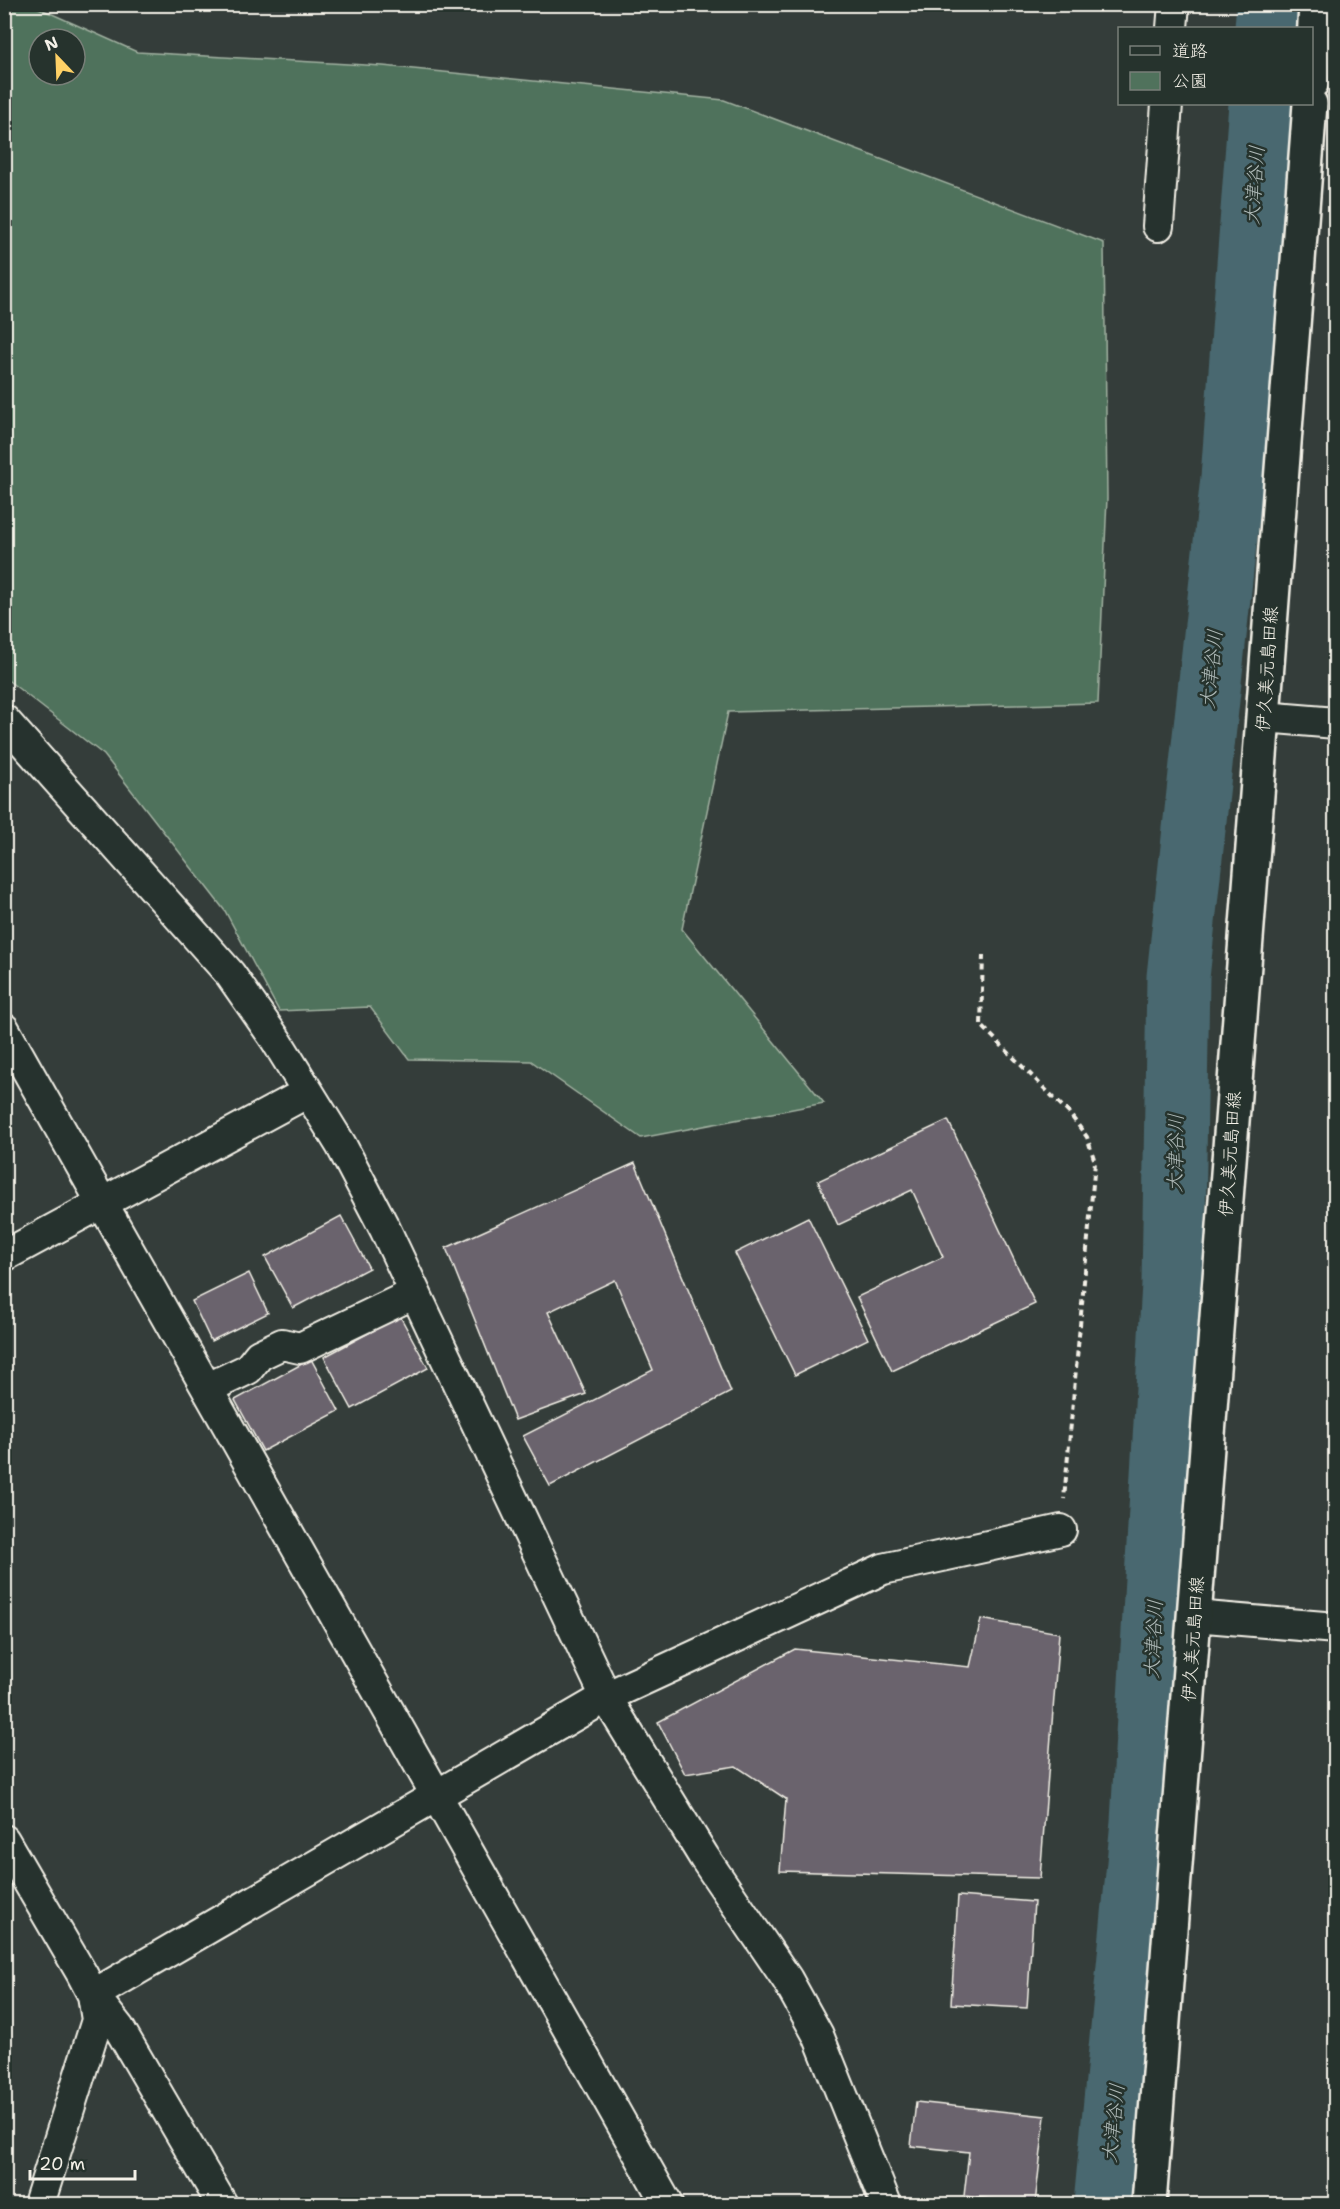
<svg xmlns="http://www.w3.org/2000/svg" width="1340" height="2209" font-family="'Shantell Sans','Klee One',sans-serif">
  <style>
    .green { fill: #50725c; stroke: #a2b2a2; stroke-width: 1.5; fill-rule: evenodd }
    .lines { fill: none; stroke-linecap: round; stroke-linejoin: round }
    .river { stroke: #48686f; stroke-width: 63 }
    .building { fill: #6b646d; stroke: #f4f1e8; stroke-width: 1.5 }
    .street-casing { stroke: #f4f1e8; stroke-width: 34 }
    .secondary-casing { stroke: #f4f1e8; stroke-width: 38 }
    .path { stroke: #f4f1e8; stroke-width: 4; stroke-dasharray: 6 4.5; stroke-linecap: butt }
    .street { stroke: #26332d; stroke-width: 30 }
    .secondary { stroke: #26332d; stroke-width: 33 }
    .labels { text-anchor: middle; dominant-baseline: central; stroke-width: 5; stroke-linejoin: round; paint-order: stroke }
    .street-label { font-size: 18px; fill: #f4f1e8; stroke: #26332d }
    .water-label { font-size: 20px; font-style: italic; fill: #afbab8; stroke: #26332d }
  </style>
  <rect width="100%" height="100%" fill="#343d3a"/>
  <filter id="ink" filterUnits="userSpaceOnUse"><feTurbulence type="fractalNoise" baseFrequency=".0167" numOctaves="2"/><feDisplacementMap in="SourceGraphic" scale="12" xChannelSelector="R" yChannelSelector="G"/><feConvolveMatrix kernelMatrix="1 2 1 2 8 2 1 2 1" color-interpolation-filters="sRGB"/></filter>
  <g filter="url(#ink)">
    <path class="green" d="M4,5H32L137,52L383,66L724,100L1104,243L1107,498L1098,703L728,712L682,929L824,1103L641,1138L531,1061L409,1059L370,1007L279,1011L225,911L104,755L5,678ZM39,39H75V75H39Z"/>
    <g class="lines">
      <path class="river" d="M1266,28L1268,4
        M1105,2204L1142,1822L1173,1284L1178,977L1232,478L1260,104"/>
    </g>
    <path class="building" d="M948,1120L1035,1304L892,1371L857,1297L943,1257L912,1190L838,1225L818,1181Z
      M635,1163L731,1392L550,1486L523,1436L653,1370L615,1280L548,1312L586,1394L515,1420L446,1248Z
      M341,1216L369,1268L293,1308L265,1257Z
      M808,1217L868,1339L795,1375L735,1253Z
      M249,1273L268,1313L211,1341L192,1301Z
      M400,1316L428,1368L352,1409L324,1357Z
      M311,1359L339,1411L263,1451L235,1400Z
      M981,1619L1059,1633L1040,1878L780,1871L786,1799L736,1766L685,1774L658,1722L795,1649L970,1667Z
      M958,1896L1034,1902L1027,2008L951,2004Z
      M916,2102L1045,2116L1035,2204L964,2196L969,2152L911,2146Z"/>
    <g class="lines">
      <defs>
        <path id="street" d="M1172,28L1174,4
          M1158,226L1167,104
          M1263,717L1336,723
          M4,720L230,974L276,1040L341,1145L385,1229L606,1697L704,1857L787,1979L818,2035L886,2204
          M4,1029L667,2204
          M4,1256L308,1092
          M208,1388L248,1369L259,1355L282,1344L300,1348L415,1293
          M1194,1616L1336,1628
          M4,1840L82,1974L93,1995L97,2020L39,2204
          M222,2204L119,2028L93,1995L606,1697L883,1569L1061,1530"/>
        <path id="secondary" d="M1312,82L1316,4
          M1149,2204L1310,104"/>
      </defs>
      <use href="#street" class="street-casing"/>
      <use href="#secondary" class="secondary-casing"/>
      <path class="path" d="M983,955L981,1025L1069,1113L1087,1137L1095,1162L1064,1499"/>
      <use href="#street" class="street"/>
      <use href="#secondary" class="secondary"/>
    </g>
  </g>
  <g class="labels">
    <g class="street-label">
      <text transform="translate(1267 669) rotate(-86)">伊久美元島田線</text>
      <text transform="translate(1230 1154) rotate(-86)">伊久美元島田線</text>
      <text transform="translate(1193 1639) rotate(-86)">伊久美元島田線</text>
    </g>
    <g class="water-label">
      <text transform="translate(1254 185) rotate(-86)">大津谷川</text>
      <text transform="translate(1211 669) rotate(-84)">大津谷川</text>
      <text transform="translate(1175 1153) rotate(-89)">大津谷川</text>
      <text transform="translate(1153 1639) rotate(-87)">大津谷川</text>
      <text transform="translate(1113 2123) rotate(-84)">大津谷川</text>
    </g>
  </g>
  <rect width="1340" height="2209" fill="none" stroke="#26332d" stroke-width="24"/>
  <rect x="12" y="12" width="1316" height="2185" fill="none" stroke="#f4f1e8" stroke-width="2" filter="url(#ink)"/>
  <rect x="1118" y="27" width="195" height="78" fill="#26332d" stroke="#787f78" stroke-width="1.5"/>
  <rect x="1130" y="46" width="30" height="9" fill="#26332d" stroke="#787f78" stroke-width="1.5"/>
  <text x="1172" y="57" font-size="18" fill="#f4f1e8">道路</text>
  <rect x="1130" y="72" width="30" height="18" fill="#50725c" stroke="#787f78" stroke-width="1.5"/>
  <text x="1172" y="87" font-size="18" fill="#f4f1e8">公園</text>
  <g transform="translate(57 57) rotate(337)"><circle r="28" fill="#26332d" stroke="#787f78" stroke-width="1.5"/>
  <path d="M0-4.5L10 22L0 15L-10 22Z" fill="#ffd166"/>
  <text y="-9" font-size="16" font-weight="bold" text-anchor="middle" fill="#f4f1e8">N</text>
  </g>
  <path d="M30 2170v9h105v-9" fill="none" stroke="#f4f1e8" stroke-width="3"/>
  <text x="39" y="2170" font-size="18" fill="#f4f1e8" stroke="#26332d" stroke-width="4.5" paint-order="stroke">20 m</text>
</svg>
